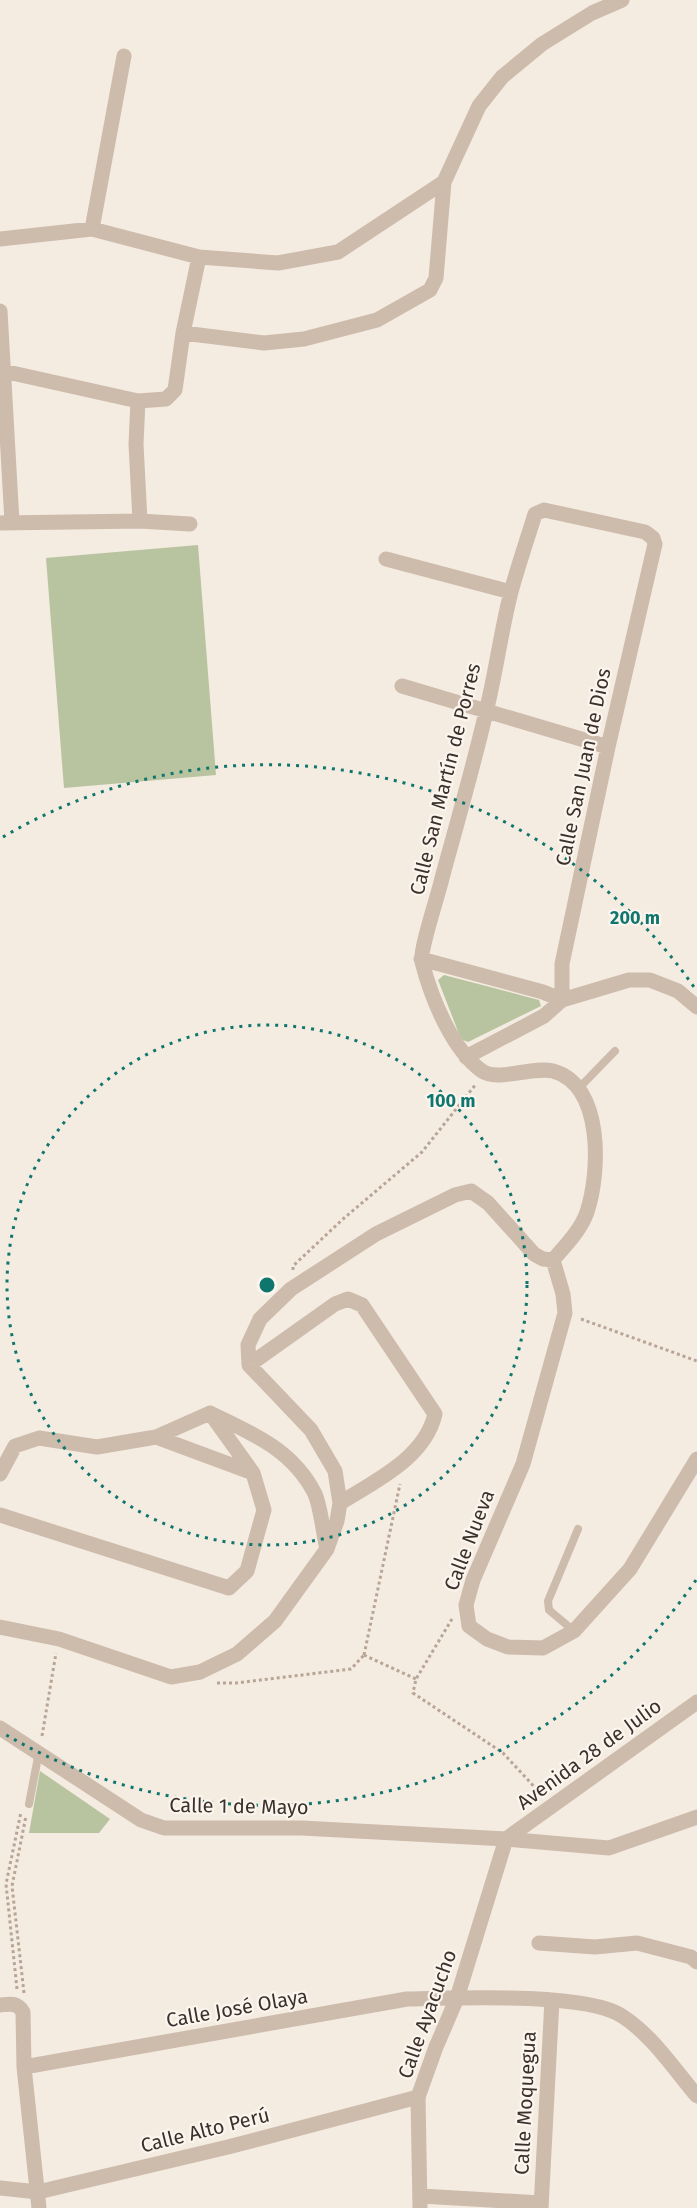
<svg xmlns="http://www.w3.org/2000/svg" width="697" height="2208" font-family="'Fira Sans',sans-serif">
  <style>
    .green { fill: #b8c4a0 }
    .lines { fill: none; stroke-linecap: round; stroke-linejoin: round }
    .path { stroke: #b9a596; stroke-width: 3; stroke-dasharray: 3 3; stroke-linecap: butt }
    .service { stroke: #cdbbac; stroke-width: 8 }
    .minor { stroke: #cdbbac; stroke-width: 15 }
    .tertiary { stroke: #cdbbac; stroke-width: 15 }
    .ring { fill: none; stroke: #0f766e; stroke-width: 3; stroke-dasharray: 3 6 }
    .labels { text-anchor: middle; dominant-baseline: central; stroke-width: 4.5; stroke-linejoin: round; paint-order: stroke }
    .street-label { font-size: 20px; fill: #3b302b; stroke: #fbf5ee }
    .centre { fill: #0f766e; stroke: #fbf5ee; stroke-width: 3 }
    .ring-label { font-size: 18px; text-anchor: middle; font-weight: bold; fill: #0f766e; stroke: #fbf5ee; stroke-width: 4.5; stroke-linejoin: round; paint-order: stroke }
  </style>
  <rect width="100%" height="100%" fill="#f4ebe1"/>
  <path class="green" d="M198,545L216,775L64,788L46,558Z
    M444,975L539,1000L541,1006L468,1042L461,1039L438,980Z
    M40,1771L110,1819L99,1833H29Z"/>
  <g class="lines">
    <path class="path" d="M293,1270V1266L343,1219L422,1152L476,1084
      M581,1319L697,1361
      M452,1619L416,1679L413,1693L503,1753L541,1794
      M364,1655L400,1484
      M364,1655L416,1679
      M217,1683H236L351,1669L364,1655
      M42,1736L56,1653
      M17,1989L6,1884L21,1812
      M24,1993L12,1886L26,1816"/>
    <path class="service" d="M579,1088L615,1051
      M574,1631L549,1610L548,1601L578,1529
      M29,1804L39,1752"/>
    <path class="minor" d="M92,229L124,56
      M0,239L92,229L199,257L278,263L338,252L444,182
      M0,311L12,522
      M183,333L264,343L304,339L377,320L430,290L436,278L444,182L479,106L502,77L542,44L592,13L622,0
      M3,371L138,401
      M140,521L136,444L138,401L166,399L175,390L183,333L199,257
      M0,523L140,521L190,524
      M386,559L511,592
      M402,686L608,747
      M466,1057L544,1016L562,1000L629,980H650L678,991L697,1007
      M553,1260L563,1294L565,1313L523,1464L473,1580L466,1605L469,1626L487,1639L508,1647L543,1648L574,1631L630,1569L697,1459
      M249,1365L335,1304L348,1299L362,1305L435,1414C425,1458 375,1481 340,1503
      M156,1437L253,1473
      M0,1474L15,1446L39,1438L97,1447L156,1437L210,1413C252,1433 293,1450 315,1494C321,1508 323,1533 327,1549
      M0,1515L229,1588L247,1571L264,1510L253,1473L210,1413
      M0,1627L59,1639L171,1677L200,1672L237,1654L275,1621L327,1549L337,1521L340,1503L335,1471L311,1430L249,1365L248,1345L260,1319L291,1289L376,1234L455,1195L471,1191L488,1203L534,1254L543,1259L553,1260C565,1246 581,1230 587,1212C600,1173 604,1085 553,1071C533,1066 497,1082 482,1071C452,1050 431,997 422,962C419,951 439,893 442,878C457,823 473,768 486,712C496,672 501,631 511,592C518,566 527,540 535,514L544,510L645,532L653,538L655,544L608,747L562,964V1000L543,992L421,959
      M0,1728L141,1820L164,1828H302L506,1839L609,1848L697,1817
      M539,1943L595,1947L637,1943L691,1957L697,1962
      M0,2005C11,2004 17,2002 23,2012L24,2067L39,2208
      M24,2067L407,1999C452,1998 586,1992 622,2016C652,2035 674,2069 697,2096
      M418,2097L420,2208
      M421,2196L541,2203
      M541,2208L552,2000"/>
    <path class="tertiary" d="M0,2188L38,2192L228,2147L418,2097L436,2047L457,1998L506,1839L697,1702"/>
  </g>
  <g class="ring">
    <circle cx="267" cy="1285" r="260"/>
    <path d="M696 1580A520 520 0 0 1 3 1733M3 837A520 520 0 0 1 696 990"/>
  </g>
  <g class="labels">
    <g class="street-label">
      <text transform="translate(583 767) rotate(-78)">Calle San Juan de Dios</text>
      <text transform="translate(445 779) rotate(-76)">Calle San Martín de Porres</text>
      <text transform="translate(469 1540) rotate(-69)">Calle Nueva</text>
      <text transform="translate(589 1754) rotate(-36)">Avenida 28 de Julio</text>
      <text transform="translate(239 1806) rotate(1)">Calle 1 de Mayo</text>
      <text transform="translate(237 2008) rotate(-10)">Calle José Olaya</text>
      <text transform="translate(427 2014) rotate(-70)">Calle Ayacucho</text>
      <text transform="translate(525 2103) rotate(-87)">Calle Moquegua</text>
      <text transform="translate(205 2130) rotate(-14)">Calle Alto Perú</text>
    </g>
  </g>
  <circle cx="267" cy="1285" r="9" class="centre"/>
  <g class="ring-label">
    <text x="635" y="924">200 m</text>
    <text x="451" y="1107">100 m</text>
  </g>
</svg>
